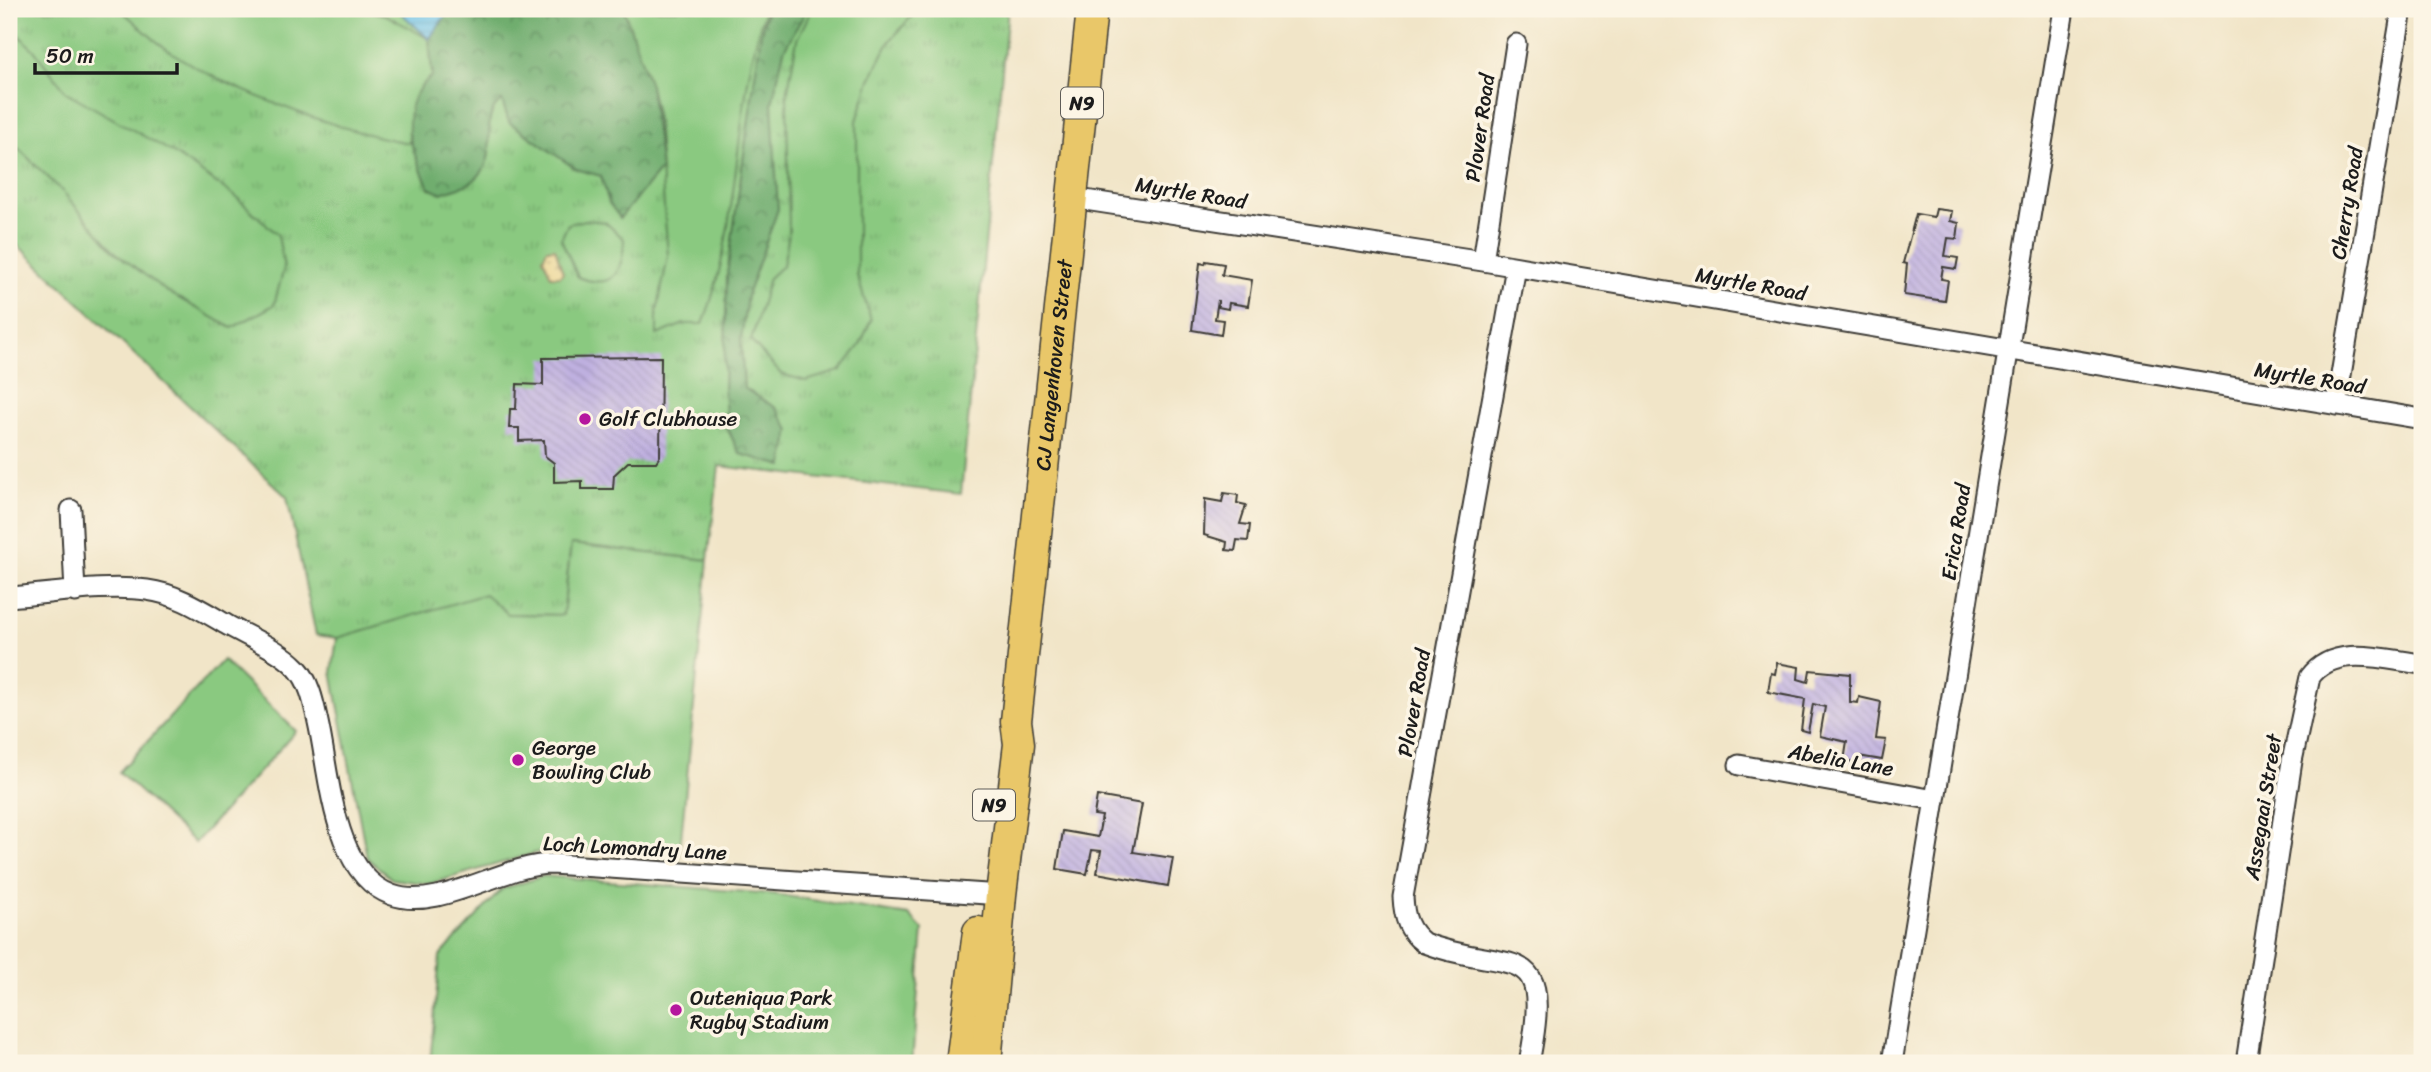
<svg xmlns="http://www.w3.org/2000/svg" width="2431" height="1072" font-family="Sriracha,sans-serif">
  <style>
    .grass { fill: url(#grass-tufts); stroke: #53724e; stroke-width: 2 }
    .forest { fill: url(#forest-crowns); stroke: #466445; stroke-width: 2 }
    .sand { fill: url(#sand-dots); stroke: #857b5d; stroke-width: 2 }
    .pitch { fill: #8ac980; stroke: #53724e; stroke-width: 2 }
    .water { fill: url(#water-rules); stroke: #447083; stroke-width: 2 }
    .building { fill: url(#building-back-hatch) }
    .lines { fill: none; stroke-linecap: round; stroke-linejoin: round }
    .minor-casing { stroke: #3c3a36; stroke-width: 23 }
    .highway-casing { stroke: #3c3a36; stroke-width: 33 }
    .minor { stroke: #fff; stroke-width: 19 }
    .highway { stroke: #e9c769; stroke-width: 30 }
    .poi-dot { fill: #b5179e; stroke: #fcf5e5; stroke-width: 2.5 }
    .labels { text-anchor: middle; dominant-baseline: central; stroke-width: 7; stroke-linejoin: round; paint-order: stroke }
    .shield { fill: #fcf5e5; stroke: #5f5d58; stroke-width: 2 }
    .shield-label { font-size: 19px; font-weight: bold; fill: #1c1c1c }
    .street-label { font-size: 21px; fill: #1c1c1c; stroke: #fcf5e5 }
    .poi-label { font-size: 21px; fill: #1c1c1c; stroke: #fcf5e5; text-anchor: start }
  </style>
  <defs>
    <pattern id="grass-tufts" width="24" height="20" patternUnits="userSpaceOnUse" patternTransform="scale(1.75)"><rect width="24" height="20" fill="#8ac980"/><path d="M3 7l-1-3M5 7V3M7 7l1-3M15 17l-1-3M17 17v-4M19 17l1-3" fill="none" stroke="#76ac6e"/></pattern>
    <pattern id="forest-crowns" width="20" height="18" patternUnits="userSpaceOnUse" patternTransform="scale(1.75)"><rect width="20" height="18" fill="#6fad6e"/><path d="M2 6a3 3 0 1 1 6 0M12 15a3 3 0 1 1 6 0" fill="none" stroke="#5a8c5a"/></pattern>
    <pattern id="sand-dots" width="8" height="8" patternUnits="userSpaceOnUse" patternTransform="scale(1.75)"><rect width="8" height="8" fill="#eeda9e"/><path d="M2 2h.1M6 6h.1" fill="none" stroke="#ccba88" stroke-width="1.8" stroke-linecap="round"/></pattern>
    <pattern id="water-rules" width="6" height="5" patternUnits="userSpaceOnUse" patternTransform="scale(1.75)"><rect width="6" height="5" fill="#6dc3ea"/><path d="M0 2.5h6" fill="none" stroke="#5ea7c8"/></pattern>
    <pattern id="building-back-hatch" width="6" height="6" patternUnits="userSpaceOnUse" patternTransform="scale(1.75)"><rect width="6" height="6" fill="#bfb0e0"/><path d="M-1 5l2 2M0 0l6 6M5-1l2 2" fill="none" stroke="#a497c0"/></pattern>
  </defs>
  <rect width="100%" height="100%" fill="#fcf5e5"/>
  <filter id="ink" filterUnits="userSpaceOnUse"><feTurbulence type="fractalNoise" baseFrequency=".0143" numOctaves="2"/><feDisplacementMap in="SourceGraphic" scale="14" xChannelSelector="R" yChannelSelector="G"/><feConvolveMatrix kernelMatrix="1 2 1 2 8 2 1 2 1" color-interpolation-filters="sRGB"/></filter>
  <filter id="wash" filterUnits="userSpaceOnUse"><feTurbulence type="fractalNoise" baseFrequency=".00686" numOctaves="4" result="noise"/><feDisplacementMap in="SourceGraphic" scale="28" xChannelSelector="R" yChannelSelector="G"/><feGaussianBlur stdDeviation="1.57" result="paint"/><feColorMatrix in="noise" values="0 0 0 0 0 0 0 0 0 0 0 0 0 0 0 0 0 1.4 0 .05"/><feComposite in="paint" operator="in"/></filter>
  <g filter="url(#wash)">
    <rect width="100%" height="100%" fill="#f1e5c8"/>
    <path class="grass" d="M9,9H1008L961,494L719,466L708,560L571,544L563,615L508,614L337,638L316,635L287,497L9,237Z"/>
    <path class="forest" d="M450,9H492L496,13L502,9H624L650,85L661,169L620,218L609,203L601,176L576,169L509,122L502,101C474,119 506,156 473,181C465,187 451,189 441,193L429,188C411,147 391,109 432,76L429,39Z
      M767,9H807L784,50L772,103L778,209L747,296L741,340L744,388L776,408L790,430L783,466L740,454L727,428L724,389L727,274L761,33Z"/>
    <path class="sand" d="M555,248L563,273L559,276H551L543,258L547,249Z"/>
    <path class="pitch" d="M120,9H363L386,15L429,39L432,76C408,95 408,112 409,143C339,131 216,87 160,44C146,33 133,20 120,9Z
      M624,9H765C732,112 742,223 703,324H684L657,335V312L668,256L657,119L650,85Z
      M812,9H918L889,42L870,80L857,121V275L871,320L860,345L840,371L806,381L781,374L751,341L769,278L783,265L789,234L787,95L797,39Z
      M9,26L33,49L66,92L170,151L235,196L278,235L284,268L274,305L232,328L166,291L115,252L64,193L9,139Z
      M585,220L605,222L624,239C623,272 614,291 578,277L561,239L568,224Z
      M571,544L708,560L679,860L556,847L429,884L392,879L367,858L332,672L337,638L485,594L508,614L563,615Z
      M223,660L296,731L195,843L119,772Z
      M544,876L773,894L909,915L923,930L912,1063H430L440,956L502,889Z"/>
    <path class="water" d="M397,9H450L429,39Z"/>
    <g id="blocks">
      <path class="building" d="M1936,209L1952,211L1950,221L1959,223L1957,239L1948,238L1945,256L1958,258L1956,269L1943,267L1941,279L1948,280L1945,301L1904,295L1907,264L1903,263L1916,214L1934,217Z
        M1206,261L1224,264L1222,275L1252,280L1248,306L1229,303L1228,309L1218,307V300L1215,319L1223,320L1221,335L1192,330L1200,263L1205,264Z
        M661,357L660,456L656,462H628L614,475L613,489H582V481L554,482V463L545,456L544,440L519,441V428H509L510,409H516L517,384L543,385V358Z
        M1224,493L1238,495L1237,503L1246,505L1240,524L1250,525L1248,541L1237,540L1235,551L1226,550L1227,542L1204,535L1205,499L1222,502Z
        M1777,663L1799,667L1798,679L1808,682L1810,670L1850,674V702L1858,703L1859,697L1881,702L1876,739L1886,740L1882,760L1858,756L1857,763L1844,761L1847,742L1820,736L1825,707L1813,704L1808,732L1801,730L1805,699L1768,692L1771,673L1775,674Z
        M1097,796L1142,804L1133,852L1173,858L1168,886L1097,873L1101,851L1092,850L1087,874L1057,869L1063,831L1098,837L1102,816L1094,815Z"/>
    </g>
  </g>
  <g filter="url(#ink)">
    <use href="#blocks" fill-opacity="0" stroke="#3c3a36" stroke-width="2"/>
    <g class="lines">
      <defs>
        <path id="minor" d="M1072,198L1483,261L2422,419
          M1483,261L1516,44
          M1516,267L1403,897C1404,917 1408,931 1424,943C1510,976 1555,933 1529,1063
          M2336,405L2402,9
          M71,510L75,592
          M9,597C53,594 103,584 147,590C178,594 203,611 229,626C251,638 280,650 297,668C310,682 314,704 318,722C330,775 333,874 392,895C439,912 503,864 552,864L1001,895
          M1739,765L1935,800
          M1892,1063L2064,9
          M2246,1063L2292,761L2310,677C2335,643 2386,660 2422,664"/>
        <g id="highway">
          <path d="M961,1063L978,932"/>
          <path id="s1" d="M986,1063L1001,895L1019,744L1016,721L1092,9"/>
        </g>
      </defs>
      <use href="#minor" class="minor-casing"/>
      <use href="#highway" class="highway-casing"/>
      <use href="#minor" class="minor"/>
      <use href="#highway" class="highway"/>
    </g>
  </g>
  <g class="poi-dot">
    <circle cx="585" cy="419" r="7"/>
    <circle cx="518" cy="760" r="7"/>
    <circle cx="676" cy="1010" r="7"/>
  </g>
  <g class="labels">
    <g class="shield">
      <rect x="1061" y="87.5" width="42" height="31" rx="5"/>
      <rect x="973" y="789.5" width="42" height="31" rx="5"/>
    </g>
    <g class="shield-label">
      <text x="1082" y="103">N9</text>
      <text x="994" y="805">N9</text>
    </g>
    <g class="street-label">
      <text transform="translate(1480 128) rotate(-82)">Plover Road</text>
      <text transform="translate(1191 193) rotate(9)">Myrtle Road</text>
      <text transform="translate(2347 203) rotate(-81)">Cherry Road</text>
      <text transform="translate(1751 284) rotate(10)">Myrtle Road</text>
      <text stroke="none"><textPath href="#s1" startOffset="702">CJ Langenhoven Street</textPath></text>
      <text transform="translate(2310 378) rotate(9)">Myrtle Road</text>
      <text transform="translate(1956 532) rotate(-81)">Erica Road</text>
      <text transform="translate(1414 703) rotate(-80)">Plover Road</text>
      <text transform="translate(1841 760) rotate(10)">Abelia Lane</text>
      <text transform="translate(2263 807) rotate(-81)">Assegaai Street</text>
      <text transform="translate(635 848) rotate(3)">Loch Lomondry Lane</text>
    </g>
    <g class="poi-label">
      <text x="599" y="419">Golf Clubhouse</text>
      <text x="532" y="748">George<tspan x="532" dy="24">Bowling Club</tspan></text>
      <text x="690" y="998">Outeniqua Park<tspan x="690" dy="24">Rugby Stadium</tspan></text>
    </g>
  </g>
  <rect width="2431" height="1072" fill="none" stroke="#fcf5e5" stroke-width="35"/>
  <path d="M35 63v10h142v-10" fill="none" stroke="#1c1c1c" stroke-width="3.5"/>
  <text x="46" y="63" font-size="21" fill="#1c1c1c" stroke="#fcf5e5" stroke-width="5" paint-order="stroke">50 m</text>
</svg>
